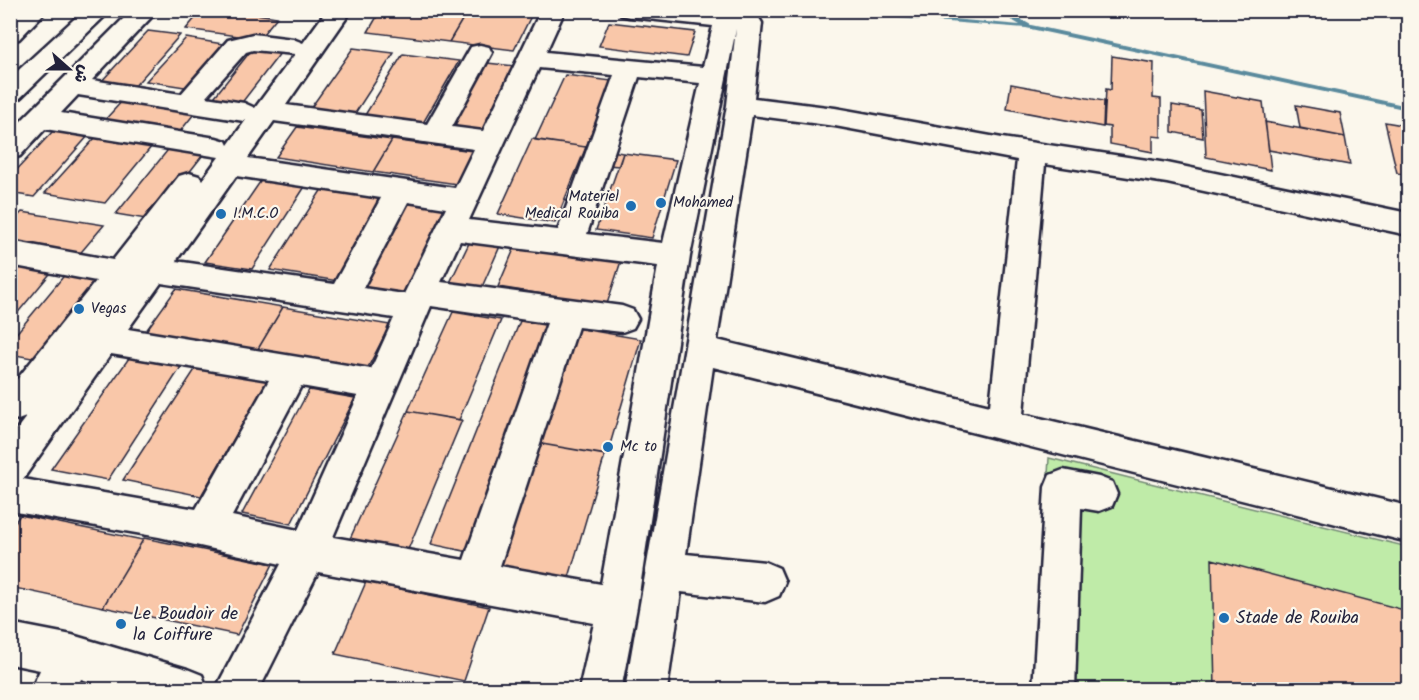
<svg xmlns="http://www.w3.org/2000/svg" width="1419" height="700" font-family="Kalam,'Playpen Sans Arabic',sans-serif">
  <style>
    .green { fill: #bfeba8; stroke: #708672; stroke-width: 1.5 }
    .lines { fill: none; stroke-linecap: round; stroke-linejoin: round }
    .stream { fill: #5a8a9d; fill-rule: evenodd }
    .building { fill: #f9c7a9; stroke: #22223b; stroke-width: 1.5 }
    .minor-casing { stroke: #22223b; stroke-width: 5 }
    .minor { fill: #fbf7ec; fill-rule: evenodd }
    .poi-dot { fill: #1f6fb2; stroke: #fbf7ec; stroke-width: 2 }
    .labels { text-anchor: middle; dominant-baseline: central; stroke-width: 4.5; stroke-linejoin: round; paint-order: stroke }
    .poi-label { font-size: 15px; fill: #22223b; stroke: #fbf7ec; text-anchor: start }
    .near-poi-label { font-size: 18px; fill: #22223b; stroke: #fbf7ec; text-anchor: start }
  </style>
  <rect width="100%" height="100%" fill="#fbf7ec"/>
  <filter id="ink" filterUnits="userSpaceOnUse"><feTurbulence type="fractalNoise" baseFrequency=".0167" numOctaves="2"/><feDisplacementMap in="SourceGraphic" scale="12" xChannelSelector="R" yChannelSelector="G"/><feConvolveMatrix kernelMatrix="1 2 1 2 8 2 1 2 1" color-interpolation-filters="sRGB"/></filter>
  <g filter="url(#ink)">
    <path class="green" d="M1049,458L1408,547V689L1035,690Z"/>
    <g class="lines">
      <path class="stream" d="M817,10H850L1020,25L995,10H1004L1031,25L1408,106V110L1026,28L820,12Z"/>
    </g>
    <path class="building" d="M202,10H229L277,17L259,39L186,29Z
      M384,10H468L449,42L368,32L379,13Z
      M468,10H489L531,16L514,50L449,42Z
      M609,22L695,32L687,57L599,46Z
      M148,31L180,35L133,88L99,84Z
      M186,38L229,45L191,88L146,81Z
      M253,48L281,52L240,105L211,101Z
      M353,48L394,53L354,115L310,109Z
      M403,54L459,61L423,123L365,115Z
      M1112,56L1154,63L1153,98L1161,99V137L1153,136V152L1110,144V127L1104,126L1106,89L1111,90Z
      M487,63L523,67L490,133L452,128Z
      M565,75L612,81L586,147L535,140Z
      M1011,84L1104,101L1103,127L1007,109Z
      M1203,91L1263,102L1271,170L1206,157Z
      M124,99L198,109L178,134L102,123Z
      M1172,105L1201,110L1203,138L1172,132Z
      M1296,105L1340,113L1345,137L1300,128Z
      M1265,122L1345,137L1350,165L1269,150Z
      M1385,122L1408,126V175L1397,173Z
      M297,127L392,140L373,172L276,157Z
      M54,130L89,135L34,197L10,193V177Z
      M95,138L152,146L105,203L45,193Z
      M532,139L586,147L555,223L498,214Z
      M392,140L480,152L464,185L373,172Z
      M171,146L206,151L152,220L116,214Z
      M612,151L623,153L619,166L607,165Z
      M623,153L676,160L652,238L596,230Z
      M262,179L306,185L252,269L205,262Z
      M322,189L385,198L338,281L270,270Z
      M405,202L451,209L408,294L359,286Z
      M22,212L104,225L77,257L10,246V224Z
      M471,239L501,244L478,296L446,291Z
      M517,242L622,258L607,304L498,287Z
      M10,262L54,269L10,322Z
      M67,272L101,278L37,359L10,354V341Z
      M176,289L283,307L255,354L143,335Z
      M283,307L390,325L365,373L255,354Z
      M453,312L501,320L459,420L408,411Z
      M520,321L556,327L473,553L431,544Z
      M576,328L641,339L607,455L536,443Z
      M129,358L181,367L108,480L51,469Z
      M196,368L268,380L201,496L123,480Z
      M309,390L355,398L291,524L242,514Z
      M408,411L462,420L407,552L349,541Z
      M536,443L605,455L568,581L493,567Z
      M20,515L143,540L103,607L10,587V529Z
      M144,538L273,564L237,635L103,607Z
      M1212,559L1408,611V690H1215Z
      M366,582L489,607L464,681L335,654Z"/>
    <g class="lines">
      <defs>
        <path id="minor" d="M21,10H47L19,39L10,41V20Z
          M84,10H111L19,99L10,101V78Z
          M132,10H158L92,80L181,94L228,40L253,34L293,39L303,43L327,10H352L286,105L427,124L471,47L480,45L489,47L492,53L452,127L483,131L541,10H565L546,52L703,67L713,26L629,17L621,15L617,10C664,10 713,6 759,18L762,23L754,98L835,108L1002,138L1167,163L1408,213V235L1167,183L1045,164L1023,414L1408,506V542L713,367L686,554L765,562L779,568L785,582L779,596L765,602L681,592L667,690H625L727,105L736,29L690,256L637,607L621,690H579L594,623L318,572L259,690H215L281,564L159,537L10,511V438L26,417L18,420L10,417V388L96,281L10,265V241L113,260L179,176L189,173L199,176L202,180L219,157L45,129L20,156L10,159V132ZM253,50L295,54L255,108L244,103L206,97L246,52ZM539,68L614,75L558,230L469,220ZM639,77L700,83L663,243L587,234ZM78,95L244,121L246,120L228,145L226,141L216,138L61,113ZM752,115L835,126L1017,160L990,406L717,340ZM274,121L474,149L455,188L248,158ZM236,176L381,198L334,284L176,261ZM408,202L446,208L404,294L363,288ZM460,241L658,266L601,584L500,566L578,327L622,332L633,328L638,319L633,310L622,306L441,282ZM161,283L394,318L371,369L128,329ZM431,306L547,323L464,560L333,537ZM111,354L269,380L196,509L23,479ZM301,386L358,396L298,530L232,516Z
          M1063,470L1099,477L1112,482L1117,494L1112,506L1099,511L1081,508L1075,690H1033L1045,487L1050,475Z
          M10,623L72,635L187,669L202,675L208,690H115L81,679L76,690H31L40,670L10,664Z"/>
      </defs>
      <use href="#minor" class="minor-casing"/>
      <use href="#minor" class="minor"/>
    </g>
  </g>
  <g class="poi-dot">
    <circle cx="661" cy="203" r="6"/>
    <circle cx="631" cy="206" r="6"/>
    <circle cx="221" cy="214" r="6"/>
    <circle cx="79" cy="309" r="6"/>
    <circle cx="608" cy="447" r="6"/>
    <circle cx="1224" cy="618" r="6"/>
    <circle cx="121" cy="624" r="6"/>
  </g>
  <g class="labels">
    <g class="poi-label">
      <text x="619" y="197" text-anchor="end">Materiel<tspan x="619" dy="17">Medical Rouiba</tspan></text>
      <text x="673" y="203">Mohamed</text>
      <text x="233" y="214">I.M.C.O</text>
      <text x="91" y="309">Vegas</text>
      <text x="620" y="447">Mc to</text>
    </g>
    <g class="near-poi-label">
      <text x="133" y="614">Le Boudoir de<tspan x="133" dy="21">la Coiffure</tspan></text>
      <text x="1236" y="618">Stade de Rouiba</text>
    </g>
  </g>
  <rect width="1419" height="700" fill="none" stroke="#fbf7ec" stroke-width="36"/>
  <rect x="18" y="18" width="1383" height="664" fill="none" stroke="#22223b" stroke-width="2" filter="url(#ink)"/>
  <g transform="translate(69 69) rotate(111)" stroke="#fbf7ec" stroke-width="4.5" paint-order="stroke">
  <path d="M0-4.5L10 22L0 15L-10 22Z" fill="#22223b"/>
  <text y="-9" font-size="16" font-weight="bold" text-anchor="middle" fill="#22223b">ش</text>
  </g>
</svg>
